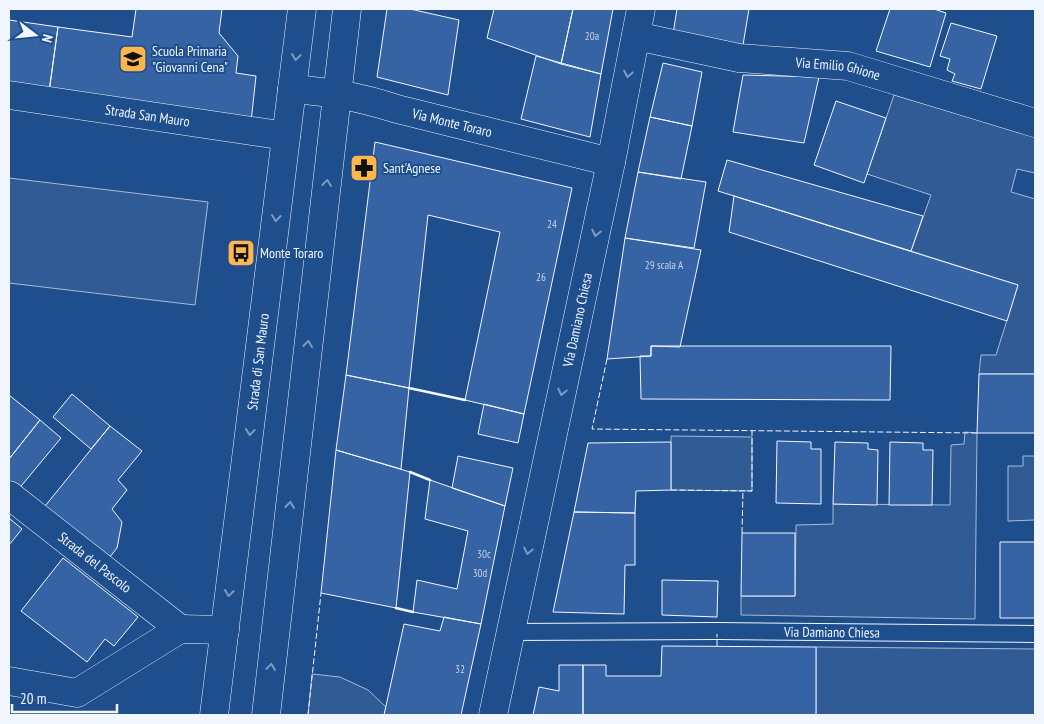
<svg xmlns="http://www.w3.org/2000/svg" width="1044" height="724" font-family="'PT Sans Narrow',sans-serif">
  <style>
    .built { fill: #305b95; stroke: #a8bbd7 }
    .building { fill: #3563a3; stroke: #f2f6ff }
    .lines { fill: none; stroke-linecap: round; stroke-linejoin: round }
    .lane-casing { stroke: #f2f6ff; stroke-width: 18 }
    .street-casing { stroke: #f2f6ff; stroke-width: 29 }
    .secondary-casing { stroke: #f2f6ff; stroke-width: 29 }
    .lane { stroke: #1f4e8c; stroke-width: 16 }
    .street { stroke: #1f4e8c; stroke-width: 28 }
    .secondary { stroke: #1f4e8c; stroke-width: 28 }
    .fence { stroke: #f2f6ff; stroke-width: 1; stroke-dasharray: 6 2.5; stroke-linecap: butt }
    .wall { stroke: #f2f6ff; stroke-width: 2.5 }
    .oneway { stroke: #7e9ac0 }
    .labels { text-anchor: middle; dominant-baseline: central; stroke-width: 4; stroke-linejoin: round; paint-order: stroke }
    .number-label { font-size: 11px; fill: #c3d1e8 }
    .poi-label { font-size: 14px; fill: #f2f6ff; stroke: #1f4e8c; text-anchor: start }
    .street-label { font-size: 14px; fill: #f2f6ff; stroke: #1f4e8c }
  </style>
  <rect width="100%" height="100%" fill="#1f4e8c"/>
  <path class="built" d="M894,95L1035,137V173L1017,169L1011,192L1035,199V374H979L981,355H996L1018,285L911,251L931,195L867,174Z
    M9,178L208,202L195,305L9,283Z
    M965,432L977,433L975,619L741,615V596H795L796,525L833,524V504L950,505L951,445L964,444Z
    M671,436L752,437V491L671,490Z
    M1023,456H1035V520L1008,521V466H1023Z
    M816,647L1035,649V715H816Z
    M312,674L340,677L368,690L386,707L384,715H308Z"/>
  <path class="building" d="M136,9H222L219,33L238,56L236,73L256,76L251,122L49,92L58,27L132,37Z
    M387,9H410L459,20L448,95L377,77Z
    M494,9H573L561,64L487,38Z
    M573,9H613L601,74L561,64Z
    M677,9H749L743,45L673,34Z
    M890,9H934L946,13L930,67L876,51Z
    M9,20L58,27L49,92L9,87Z
    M951,23L997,36L981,89L952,81L955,74L947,70L950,59L940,56Z
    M536,56L601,74L590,137L521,119Z
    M663,63L702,72L692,126L650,117Z
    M743,75L819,77L804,143L733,132Z
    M836,101L886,118L864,183L814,165Z
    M650,117L692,126L681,179L638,172Z
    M375,142L572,188L524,414L465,400L500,232L428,215L409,388L346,375Z
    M727,160L923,216L911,251L718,191Z
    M638,172L706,182L694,248L625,238Z
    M734,196L1018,285L1007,321L729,232Z
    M625,238L701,250L680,347L651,346V356L607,359Z
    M651,346H891L890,400L641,399L640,356H651Z
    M979,374H1035V433H977Z
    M346,375L409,388L401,469L336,450Z
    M72,394L110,426L91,449L53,417Z
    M9,395L40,420L9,459Z
    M484,404L524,414L518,443L478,434Z
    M40,420L61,438L17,491L9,484V459Z
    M110,426L142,451L118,480L127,490L112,509L122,522L117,548L105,563L41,511Z
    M777,441L811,442V449H821V504L776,503Z
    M671,442V490L636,491L635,513L574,512L588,443Z
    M835,442L868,443V449L878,450L877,505L833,504Z
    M890,442L923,443V450H933L932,505H889Z
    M336,450L410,472L396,608L321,593Z
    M458,456L513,468L505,506L452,488Z
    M430,480L505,506L481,624L413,612L417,580L457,589L468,531L425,519Z
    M574,512L635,513V565H625L624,614L553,612Z
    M9,518L22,529L9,545Z
    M742,533H795V596H741Z
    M1000,542H1035V618H1000Z
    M63,558L138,617L114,646L105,639L87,662L21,611Z
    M662,580L718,581L717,617L662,615Z
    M444,617L481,624L461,715H384L404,624L440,631Z
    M662,646L816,647V715H583V665H606V676H661Z
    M559,665H583V715H533L539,687L559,691Z"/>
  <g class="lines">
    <defs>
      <g id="lane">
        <path id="s1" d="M510,632L717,631L1035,634"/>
      </g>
      <g id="street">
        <path id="s2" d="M636,36L739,58L848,66L1035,123"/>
        <path id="s3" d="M292,89C331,92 360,97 397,109L611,162"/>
        <path id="s4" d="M9,95L286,136"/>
        <path id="s5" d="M9,495L180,629"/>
        <path d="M9,681L77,693L180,629L225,630"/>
        <path id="s6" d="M493,715L611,162L641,9"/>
      </g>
      <g id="secondary">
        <path id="s7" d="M214,715L302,9"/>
        <path d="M266,715L347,9"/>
      </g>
    </defs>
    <use href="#lane" class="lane-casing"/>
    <use href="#street" class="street-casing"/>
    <use href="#secondary" class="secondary-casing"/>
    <use href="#lane" class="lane"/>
    <use href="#street" class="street"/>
    <use href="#secondary" class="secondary"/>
    <path class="fence" d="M607,359L592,429L977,433
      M671,490L752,491V431
      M742,533L743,490
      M717,646V634
      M308,715L321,593"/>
    <path class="wall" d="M409,388L465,400
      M410,472L430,480
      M396,608L413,612"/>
  </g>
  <defs><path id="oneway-chevron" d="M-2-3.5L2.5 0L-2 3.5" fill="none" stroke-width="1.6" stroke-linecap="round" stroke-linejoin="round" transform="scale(1.25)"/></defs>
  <g class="oneway">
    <use href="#oneway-chevron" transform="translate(296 57) rotate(97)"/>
    <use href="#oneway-chevron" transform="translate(628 74) rotate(101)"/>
    <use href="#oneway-chevron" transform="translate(327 183) rotate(-83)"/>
    <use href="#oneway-chevron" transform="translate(276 218) rotate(97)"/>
    <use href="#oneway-chevron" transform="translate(596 233) rotate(102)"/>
    <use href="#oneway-chevron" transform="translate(308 344) rotate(-83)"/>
    <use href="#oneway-chevron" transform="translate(562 392) rotate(102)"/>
    <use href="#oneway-chevron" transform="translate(250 432) rotate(97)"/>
    <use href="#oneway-chevron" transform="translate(290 505) rotate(-83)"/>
    <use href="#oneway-chevron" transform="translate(528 551) rotate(102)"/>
    <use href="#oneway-chevron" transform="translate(229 593) rotate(97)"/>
    <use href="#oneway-chevron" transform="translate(271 667) rotate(-83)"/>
  </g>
  <defs>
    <symbol id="school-square" viewBox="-11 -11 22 22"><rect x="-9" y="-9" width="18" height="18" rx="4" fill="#ffb74d" stroke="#1f4e8c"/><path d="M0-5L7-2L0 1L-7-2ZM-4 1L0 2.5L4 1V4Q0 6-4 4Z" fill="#111"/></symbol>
    <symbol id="pharmacy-square" viewBox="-11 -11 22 22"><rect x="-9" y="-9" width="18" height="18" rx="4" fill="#ffb74d" stroke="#1f4e8c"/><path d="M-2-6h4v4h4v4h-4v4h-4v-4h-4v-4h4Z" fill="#111"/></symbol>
    <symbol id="bus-square" viewBox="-11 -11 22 22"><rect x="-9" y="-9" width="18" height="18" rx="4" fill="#ffb74d" stroke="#1f4e8c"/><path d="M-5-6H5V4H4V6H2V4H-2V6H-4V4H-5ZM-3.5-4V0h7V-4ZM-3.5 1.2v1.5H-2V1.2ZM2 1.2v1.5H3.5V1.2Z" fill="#111"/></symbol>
  </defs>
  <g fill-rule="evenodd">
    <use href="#school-square" x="117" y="43" width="32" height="32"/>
    <use href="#pharmacy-square" x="348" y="152" width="32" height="32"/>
    <use href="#bus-square" x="225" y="237" width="32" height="32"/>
  </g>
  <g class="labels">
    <g class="number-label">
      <text x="592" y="36">20a</text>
      <text x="552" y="224">24</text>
      <text x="664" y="265">29 scala A</text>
      <text x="541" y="277">26</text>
      <text x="484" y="554">30c</text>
      <text x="480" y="573">30d</text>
      <text x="460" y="669">32</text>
    </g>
    <g class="poi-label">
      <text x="152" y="51">Scuola Primaria<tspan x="152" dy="16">"Giovanni Cena"</tspan></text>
      <text x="383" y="168">Sant'Agnese</text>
      <text x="260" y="253">Monte Toraro</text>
    </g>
    <g class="street-label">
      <text stroke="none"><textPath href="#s2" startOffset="205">Via Emilio Ghione</textPath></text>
      <text stroke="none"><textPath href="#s4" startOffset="140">Strada San Mauro</textPath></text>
      <text stroke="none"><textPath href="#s3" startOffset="164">Via Monte Toraro</textPath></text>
      <text stroke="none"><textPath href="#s6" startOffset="404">Via Damiano Chiesa</textPath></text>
      <text stroke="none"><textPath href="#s7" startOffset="356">Strada di San Mauro</textPath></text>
      <text stroke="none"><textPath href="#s5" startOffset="109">Strada del Pascolo</textPath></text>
      <text stroke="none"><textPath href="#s1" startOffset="322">Via Damiano Chiesa</textPath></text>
    </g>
  </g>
  <rect width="1044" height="724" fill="none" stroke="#f2f6ff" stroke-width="20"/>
  <g transform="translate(35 35) rotate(106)" stroke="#1f4e8c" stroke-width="4" paint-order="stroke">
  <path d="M0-4L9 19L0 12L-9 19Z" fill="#f2f6ff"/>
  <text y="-8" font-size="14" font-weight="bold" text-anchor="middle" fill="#f2f6ff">N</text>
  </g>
  <path d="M12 704v8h105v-8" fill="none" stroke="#f2f6ff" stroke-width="2.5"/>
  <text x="20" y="704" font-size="15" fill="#f2f6ff" stroke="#1f4e8c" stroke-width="4" paint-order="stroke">20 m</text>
</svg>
